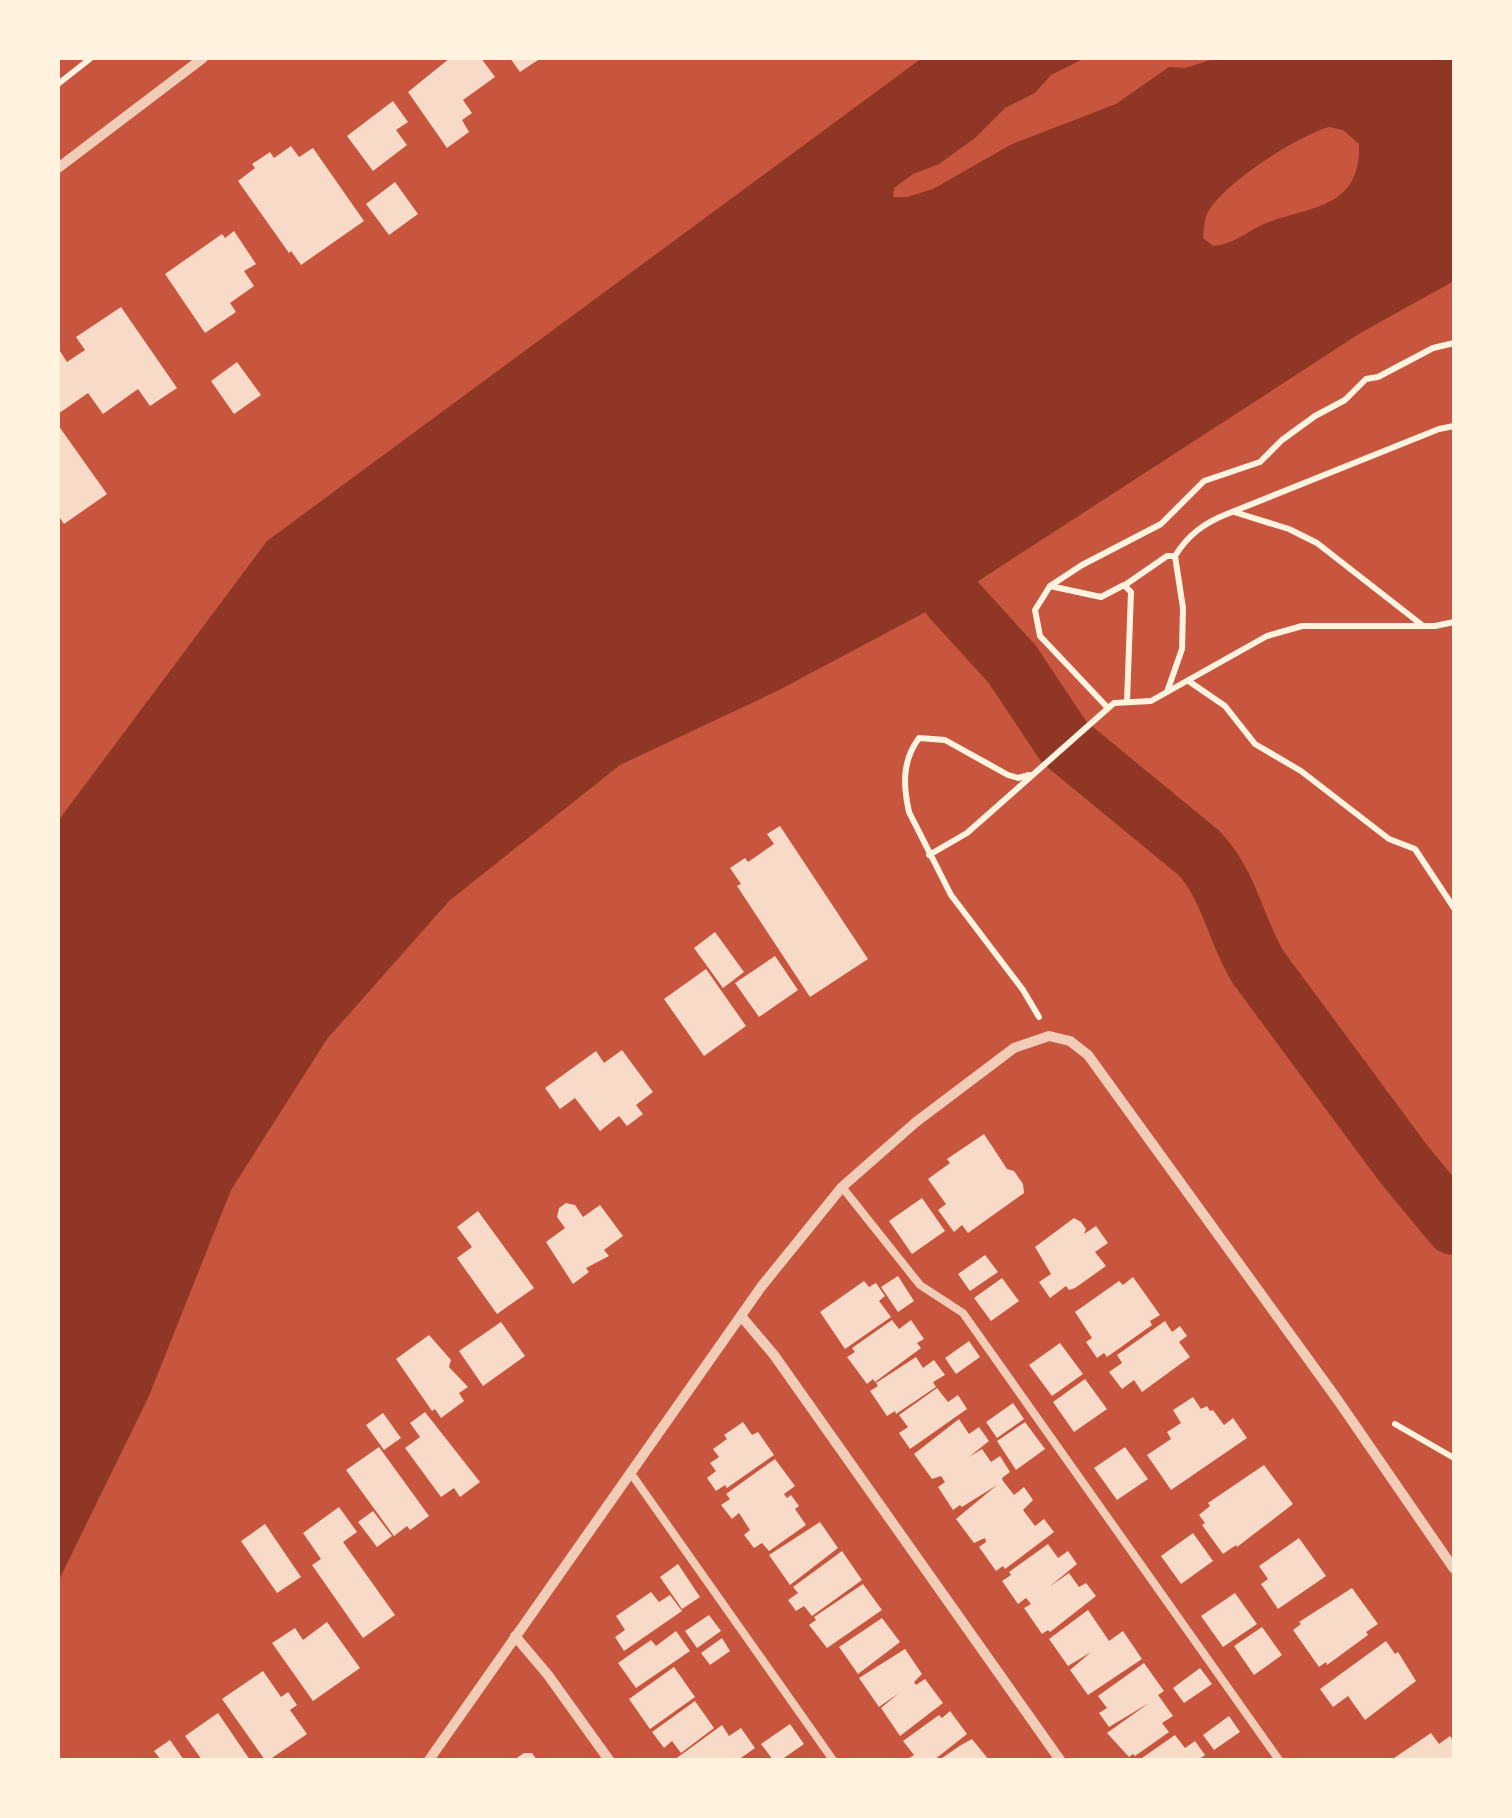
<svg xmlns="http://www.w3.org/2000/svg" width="1512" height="1818" font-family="'Titillium Web',sans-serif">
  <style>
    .water { fill: #8f3625; fill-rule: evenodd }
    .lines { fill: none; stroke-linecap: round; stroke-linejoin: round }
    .river { stroke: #8f3625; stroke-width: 60 }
    .building { fill: #f7dbc8 }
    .path { stroke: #fff3e0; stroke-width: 6 }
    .service { stroke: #f1ccb7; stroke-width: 8 }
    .minor { stroke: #f1ccb7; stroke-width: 10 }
  </style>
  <rect width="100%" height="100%" fill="#c8553d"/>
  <path class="water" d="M922,58H1085L1051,75L1035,93L1005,108L975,138L939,164L913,174L894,188L893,197H907L933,189L1012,144L1116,104L1169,67L1185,68L1217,58H1454V281L1362,332L952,598L777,691L620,765L449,901L327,1039L231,1190L149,1396L58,1582V821L267,541ZM1329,127L1343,130L1359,144C1361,207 1314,206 1269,222C1248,230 1236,244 1213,246L1203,238C1204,231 1204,221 1207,214C1222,184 1297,136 1329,127Z"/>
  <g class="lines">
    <path class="river" d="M908,530L952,598L1012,664L1064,742L1199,853C1230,886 1235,929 1258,967L1403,1163L1454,1225"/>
  </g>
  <path class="building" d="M450,58H481L495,77L463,100L472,113L462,120L469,132L447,148L408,92Z
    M510,58H541L520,72Z
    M393,101L408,122L396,130L407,145L373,171L347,136Z
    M291,146L299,157L313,148L364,221L301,265L291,251L289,253L238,181L255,168L252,164L270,152L274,158Z
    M395,182L418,214L389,235L366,204Z
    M234,231L256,264L244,271L254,286L230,303L236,312L205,333L165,274L222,234L225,238Z
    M121,307L177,388L150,406L138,389L103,414L88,393L58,414V348L67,362L85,350L76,337Z
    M237,362L261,395L234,414L211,381Z
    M58,425L107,494L64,524L58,515Z
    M780,826L868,959L810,997L737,886L741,884L730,868L745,858L748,862L774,844L767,834Z
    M715,932L744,972L723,988L694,948Z
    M775,956L798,990L759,1017L735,983Z
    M706,969L746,1026L704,1056L664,999Z
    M622,1050L653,1092L636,1105L643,1114L627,1126L619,1116L600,1131L575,1098L560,1109L545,1088L596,1051L604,1063Z
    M984,1134L1007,1169L1014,1171L1023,1184L1024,1193L968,1233L962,1225L954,1232L938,1210L946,1204L928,1179L950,1163L947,1159Z
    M922,1198L945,1231L912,1254L889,1221Z
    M566,1203L575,1205L583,1217L600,1205L623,1236L604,1250L609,1256L586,1268L589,1272L573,1284L546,1242L565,1228L557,1217L559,1208Z
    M478,1211L534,1288L497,1314L457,1258L472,1247L457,1227Z
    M1074,1218L1081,1222L1086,1229L1084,1234L1096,1226L1108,1243L1095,1252L1106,1266L1075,1288L1069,1290L1066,1286L1050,1298L1039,1282L1051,1274L1035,1247Z
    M985,1255L998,1272L970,1291L958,1274Z
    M898,1276L914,1301L898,1312L881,1287Z
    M1133,1277L1160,1315L1150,1321L1152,1325L1107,1357L1104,1353L1097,1358L1086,1342L1092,1338L1075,1312L1119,1281L1123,1285Z
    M1002,1278L1019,1301L991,1321L974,1298Z
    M864,1281L869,1287L876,1283L885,1296L879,1301L891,1317L845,1349L820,1312Z
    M892,1320L899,1329L911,1320L924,1339L917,1343L921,1348L875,1382L873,1379L867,1384L847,1357L855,1352L852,1348Z
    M1165,1321L1172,1332L1180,1326L1187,1336L1179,1342L1190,1357L1142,1392L1134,1380L1122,1389L1109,1372L1122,1363L1117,1355Z
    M501,1322L525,1356L483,1386L459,1351Z
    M429,1335L451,1360L449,1367L468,1387L459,1393L464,1401L441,1418L435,1409L432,1411L396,1359Z
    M969,1341L980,1357L956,1374L945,1358Z
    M1060,1343L1083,1374L1052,1396L1029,1365Z
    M916,1357L923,1368L934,1360L945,1375L933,1382L936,1387L896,1414L895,1411L887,1416L870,1391L878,1386L876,1383Z
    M1085,1379L1107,1409L1074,1432L1053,1402Z
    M937,1388L948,1402L958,1395L967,1409L910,1449L899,1433L908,1427L899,1415Z
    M1193,1397L1201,1409L1207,1406L1210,1411L1213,1410L1224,1425L1233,1418L1247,1438L1171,1490L1147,1455L1171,1439L1167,1432L1181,1423L1173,1410Z
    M1013,1403L1024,1419L997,1438L986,1422Z
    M425,1412L480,1482L460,1497L454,1488L441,1497L405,1448L420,1437L410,1423Z
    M383,1413L401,1438L384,1450L366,1425Z
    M959,1419L969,1434L979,1427L989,1441L969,1457L982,1449L991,1462L1000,1456L1010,1472L1002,1478L1003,1481L1014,1495L1024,1487L1033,1500L1023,1510L1035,1526L1044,1519L1054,1532L1005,1569L1003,1566L996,1571L979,1547L986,1542L985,1538L974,1543L956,1519L997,1485L962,1507L960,1505L953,1510L938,1487L945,1482L941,1476L932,1479L914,1454Z
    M743,1422L752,1435L758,1432L774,1455L727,1488L725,1485L716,1491L707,1478L716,1471L710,1463L719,1457L713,1449L727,1439L724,1435Z
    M1025,1422L1045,1449L1016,1470L997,1441Z
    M379,1447L429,1516L410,1530L407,1526L394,1536L346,1470Z
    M1125,1447L1148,1479L1117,1500L1094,1468Z
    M775,1459L795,1486L784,1494L787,1498L791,1495L799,1506L795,1509L806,1525L769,1551L762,1543L754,1548L744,1535L750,1530L739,1513L732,1519L721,1505L730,1499L726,1494Z
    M1264,1465L1293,1504L1237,1547L1236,1545L1223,1554L1202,1525L1205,1523L1199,1515L1210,1506L1208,1503Z
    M339,1507L357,1532L343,1542L395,1615L363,1638L312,1565L321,1559L303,1533Z
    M373,1511L392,1536L377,1547L358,1522Z
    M820,1522L838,1548L790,1585L769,1555Z
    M265,1524L301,1577L277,1593L241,1541Z
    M1193,1533L1213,1561L1181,1584L1161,1556Z
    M1299,1538L1326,1576L1278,1609L1261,1584L1268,1579L1259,1566Z
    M1048,1544L1058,1558L1068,1551L1077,1564L1049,1587L1069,1573L1079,1587L1086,1583L1096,1596L1050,1632L1048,1630L1042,1634L1024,1608L1031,1604L1026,1598L1018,1604L1002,1581L1011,1575L1009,1572Z
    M842,1551L862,1580L812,1616L804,1606L796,1611L788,1600L798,1593L793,1587Z
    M678,1564L700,1597L682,1609L660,1577Z
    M863,1584L882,1610L827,1648L809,1625L816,1620L814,1617Z
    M1352,1588L1378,1624L1366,1632L1368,1635L1327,1665L1326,1662L1319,1667L1293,1630L1301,1624L1299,1622Z
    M651,1592L659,1602L670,1595L682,1611L624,1651L615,1637L625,1630L616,1616Z
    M1235,1593L1257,1624L1223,1647L1201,1616Z
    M1088,1610L1109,1641L1123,1631L1142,1659L1088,1695L1070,1670L1091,1652L1068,1666L1049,1639Z
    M709,1615L721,1631L697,1648L685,1631Z
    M882,1618L900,1642L858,1674L839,1647Z
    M327,1622L360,1668L313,1701L272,1643L295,1628L303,1640Z
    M1262,1627L1282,1655L1254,1675L1234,1646Z
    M676,1631L690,1651L636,1688L618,1663L651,1640L656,1646Z
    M722,1638L730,1651L710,1665L701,1653Z
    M1386,1641L1395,1654L1398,1652L1416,1681L1365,1720L1348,1696L1333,1707L1320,1689Z
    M905,1649L922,1674L914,1682L916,1685L925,1679L943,1703L900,1736L881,1708L899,1693L879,1707L859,1678Z
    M1144,1663L1164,1691L1158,1695L1173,1716L1162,1723L1169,1732L1135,1756L1133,1754L1129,1757L1107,1733L1149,1703L1109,1727L1099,1713L1107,1708L1098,1696Z
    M674,1667L695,1697L650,1729L629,1699Z
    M1200,1668L1212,1684L1184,1703L1173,1688Z
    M263,1671L281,1697L288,1692L297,1705L290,1710L307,1734L269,1760H265L222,1699Z
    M695,1701L714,1728L681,1753L672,1741L664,1748L652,1732Z
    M950,1711L967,1734L934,1760H906L914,1755L903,1741L939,1715L942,1718Z
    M218,1713L250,1760H202L185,1736Z
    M1229,1716L1240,1732L1214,1750L1203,1735Z
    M790,1724L804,1744L781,1760H773L761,1744Z
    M722,1725L729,1736L741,1728L755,1748L738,1760H674Z
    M1431,1733L1439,1744L1450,1736L1454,1742V1760H1391Z
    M1175,1735L1185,1748L1195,1741L1205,1755L1198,1760H1139Z
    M972,1739L989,1760H939L961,1745Z
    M170,1740L184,1760H161L154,1751Z
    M524,1753H532L537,1760H514Z"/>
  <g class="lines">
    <path class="path" d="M58,84L91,58
      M1234,512L1289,529L1317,543L1422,625
      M1125,585L1167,556H1175
      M1050,586L1082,565L1161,524L1204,481L1260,462L1282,440L1315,416L1345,400L1366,379L1378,377L1433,348L1454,343
      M1190,682L1225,706L1255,744L1301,771L1389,839L1415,849L1454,908
      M1167,692L1182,649L1183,608L1175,556C1188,535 1204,523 1227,514L1439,429L1454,426
      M1107,707L1040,636L1035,610L1050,586L1101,597L1124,585L1131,592L1127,702
      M1029,775L1018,778L1008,775L945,740L919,738C902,761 903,785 909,812L951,895L1023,990L1039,1017
      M929,855L967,833L1114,703L1151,701L1267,636L1302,626H1435L1454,622
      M1395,1424L1454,1458"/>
    <path class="service" d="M842,1187L920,1285L963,1313L1279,1760
      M630,1472L833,1760"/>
    <path class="minor" d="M58,168L203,58
      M741,1316L774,1355L1060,1760
      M515,1636L548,1675L609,1760
      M429,1760L761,1287L842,1187L916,1122L1014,1048L1049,1036L1070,1041L1088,1055L1337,1399L1454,1569"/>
  </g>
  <rect width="1512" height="1818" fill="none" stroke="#fff3e0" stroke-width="120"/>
</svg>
